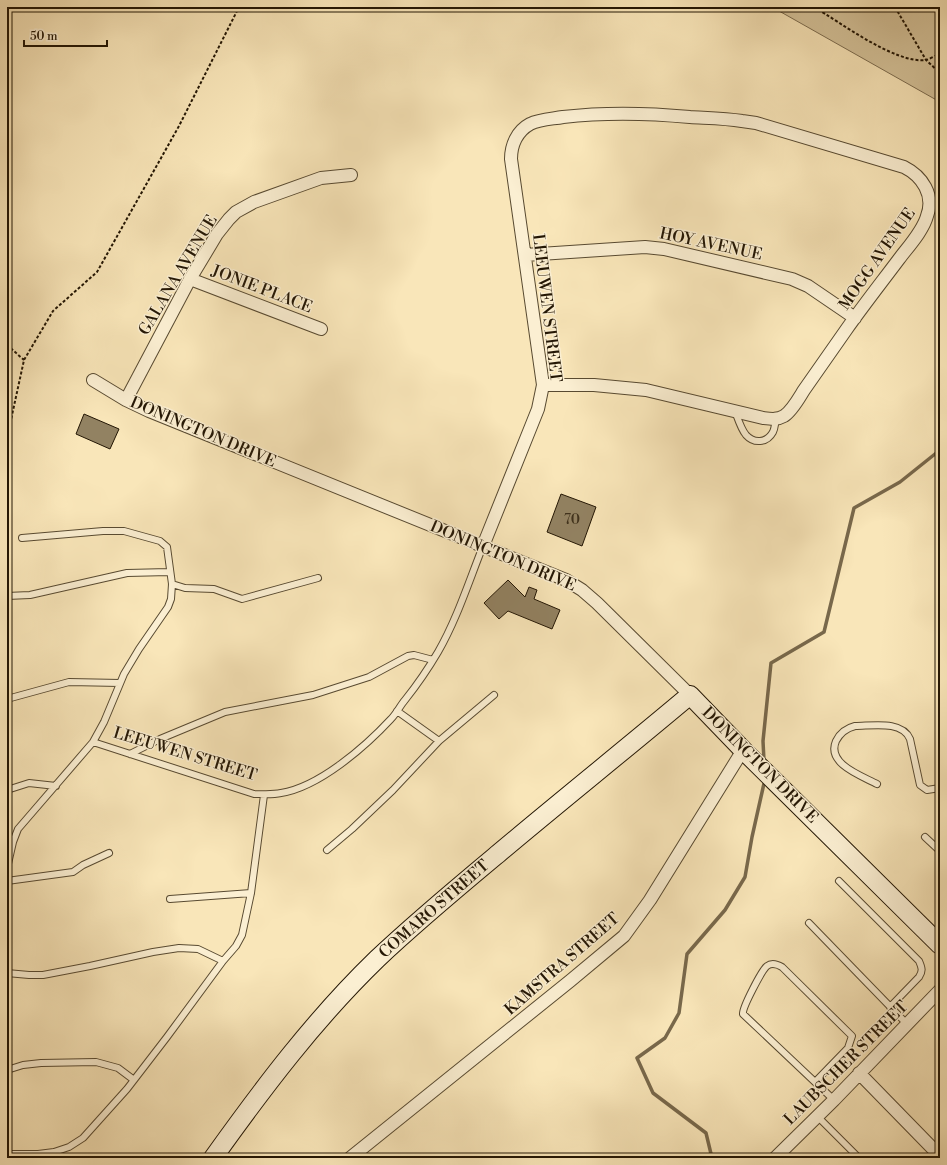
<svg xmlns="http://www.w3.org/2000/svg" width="947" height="1165" font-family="'Libre Bodoni',serif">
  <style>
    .green { fill: #d5c39a; stroke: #7c6c4f }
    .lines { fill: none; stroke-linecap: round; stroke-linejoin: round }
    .stream { stroke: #78684b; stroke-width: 3.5 }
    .building { fill: #928262; stroke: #231604 }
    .lane-casing { stroke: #584a31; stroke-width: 8 }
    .street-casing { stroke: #584a31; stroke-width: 14 }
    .secondary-casing { stroke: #231604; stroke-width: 20 }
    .path { stroke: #231604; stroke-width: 2; stroke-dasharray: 3 2; stroke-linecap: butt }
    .lane { stroke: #fbefd2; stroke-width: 6 }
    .street { stroke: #fbefd2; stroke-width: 12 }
    .secondary { stroke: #fbefd2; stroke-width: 18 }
    .labels { text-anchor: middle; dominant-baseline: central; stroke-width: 3; stroke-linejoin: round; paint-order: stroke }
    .number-label { font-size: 14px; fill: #3f311c }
    .street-label { font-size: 16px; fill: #231604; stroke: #fbefd2 }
  </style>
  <rect width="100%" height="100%" fill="#f9e6b9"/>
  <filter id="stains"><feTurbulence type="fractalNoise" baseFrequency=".005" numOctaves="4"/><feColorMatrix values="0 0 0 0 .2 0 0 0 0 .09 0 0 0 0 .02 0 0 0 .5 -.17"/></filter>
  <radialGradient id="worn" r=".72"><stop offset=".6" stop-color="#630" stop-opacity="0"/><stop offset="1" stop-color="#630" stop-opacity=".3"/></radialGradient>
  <path class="green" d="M772,7H940V102Z"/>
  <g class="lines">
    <path class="stream" d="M764,761L763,741L771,663L824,632L854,508L900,482L940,450
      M712,1158L706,1133L653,1093L637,1058L665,1038L679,1013L687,954L725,910L745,877L752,837L765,779"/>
  </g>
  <path class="building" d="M84,414L119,429L110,449L76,434Z
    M561,494L596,507L582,546L547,532Z
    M508,580L525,597L529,587L537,590L534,599L560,610L552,629L508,611L499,619L484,603Z"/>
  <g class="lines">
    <defs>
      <path id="lane" d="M735,411C738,419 741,429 746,435C754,444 767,443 773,432C775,428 775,423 776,419
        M172,584L185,588L214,589L242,599L318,578
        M7,596L30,595L127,573L169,572
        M7,699L69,682L120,683
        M439,741L494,695
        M93,742L254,794C263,794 272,795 281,793C319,787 365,747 391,719C396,714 400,706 405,700C417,685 428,669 438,652C457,619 469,581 483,546
        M130,754L160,739L225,712L313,695L369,677L408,656L414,655L433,660
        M877,784C862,776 826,764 836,741C840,733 847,728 855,726C872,726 902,720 910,739L920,785L927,790L940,788
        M7,790L29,783L56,786
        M925,837L940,851
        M327,850L352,829L393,790L439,741L397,711
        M7,868L13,842L18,829L93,742L104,722L124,674L139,649L168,607L171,599L172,584L167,547L160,541L124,531H103L22,538
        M7,881L73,872L83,865L109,853
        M839,881L919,961C922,968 923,971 919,977L890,1007
        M170,899L251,893
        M809,923L907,1024
        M7,973L29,975H43L90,966L153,952L179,948L198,949L223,961
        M7,1070L23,1065L41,1063L96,1062L118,1068L134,1080
        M815,1082L848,1048L852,1036L782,967C777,964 772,962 767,966C762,970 742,1008 743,1014L834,1100
        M817,1116L859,1158
        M7,1154H38L54,1152L69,1147L83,1138L127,1089L167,1037L223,961L236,946L242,935L251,893L264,795"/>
      <path id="street" d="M525,255L645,247L664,249L792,279L808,286L855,318
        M190,279L321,329
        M93,380L126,400L149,411L566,580L582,590L597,603L690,695
        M126,400L190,279L217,234L229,219L236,212L254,202L321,178L351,175
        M483,546L532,424L538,409L543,385L511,159C511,145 517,131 530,124C540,119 552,119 563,117C605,112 648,113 690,117C707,118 725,118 742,121L756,123L904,167C922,176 935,195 927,216C923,231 908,247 899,259C881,283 863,306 846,330C832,350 818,370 804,390C799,398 792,411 784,416C777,420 771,419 763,418L646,390L594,385H543
        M859,1073L940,1156
        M350,1158L570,981L624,936L650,900L743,750
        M775,1158L834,1100L940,990"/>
      <path id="secondary" d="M213,1158C263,1088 315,1019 377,959C416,922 457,888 499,853C562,800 627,748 690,695L743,750L940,945"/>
    </defs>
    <use href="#lane" class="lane-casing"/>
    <use href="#street" class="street-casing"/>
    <use href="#secondary" class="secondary-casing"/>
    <path class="path" d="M814,7C840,22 895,64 926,60C930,59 936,55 940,54
      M895,7L926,60L940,73
      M7,345L24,360
      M7,438L24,360L53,311L97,272L179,126L239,7"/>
    <use href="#lane" class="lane"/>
    <use href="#street" class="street"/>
    <use href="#secondary" class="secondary"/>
  </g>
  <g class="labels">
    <g class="number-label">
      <text x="572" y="520">70</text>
    </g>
    <g class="street-label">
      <text transform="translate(711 244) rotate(12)">HOY AVENUE</text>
      <text transform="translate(877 259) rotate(-55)">MOGG AVENUE</text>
      <text transform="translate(178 275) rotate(-59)">GALANA AVENUE</text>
      <text transform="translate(262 289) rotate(21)">JONIE PLACE</text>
      <text transform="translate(547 308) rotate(83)">LEEUWEN STREET</text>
      <text transform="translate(203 432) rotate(23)">DONINGTON DRIVE</text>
      <text transform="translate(503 556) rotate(23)">DONINGTON DRIVE</text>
      <text transform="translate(185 754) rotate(17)">LEEUWEN STREET</text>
      <text transform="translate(760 765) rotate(45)">DONINGTON DRIVE</text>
      <text transform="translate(434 909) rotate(-41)">COMARO STREET</text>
      <text transform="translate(562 964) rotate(-41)">KAMSTRA STREET</text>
      <text transform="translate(846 1063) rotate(-45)">LAUBSCHER STREET</text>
    </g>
  </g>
  <rect width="947" height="1165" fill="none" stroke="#f9e6b9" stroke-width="24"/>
  <rect x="8" y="8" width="931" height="1149" fill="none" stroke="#231604" stroke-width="2"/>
  <rect x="12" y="12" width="923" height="1141" fill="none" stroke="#231604"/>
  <path d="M24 40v6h83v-6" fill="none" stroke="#231604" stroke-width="2"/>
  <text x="30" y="40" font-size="12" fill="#231604" stroke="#fbefd2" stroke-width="3" paint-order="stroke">50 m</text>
  <rect width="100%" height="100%" filter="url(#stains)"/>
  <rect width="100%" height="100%" fill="url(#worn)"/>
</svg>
